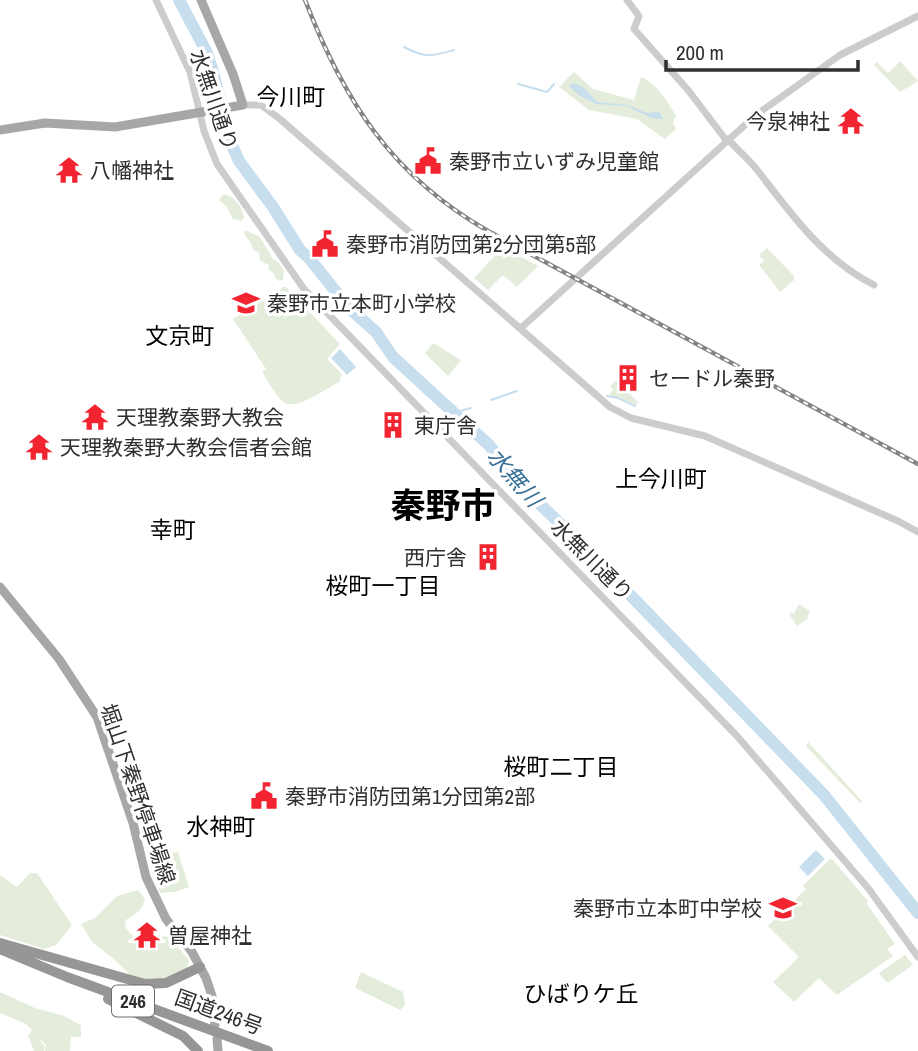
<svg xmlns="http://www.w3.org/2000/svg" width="918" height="1051" font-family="'Archivo Narrow','Noto Sans JP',sans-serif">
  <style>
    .green { fill: #e4eddb }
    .water { fill: #c6deee }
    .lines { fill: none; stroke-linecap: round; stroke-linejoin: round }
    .stream { stroke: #c6deee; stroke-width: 2 }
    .river { stroke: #c6deee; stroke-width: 12 }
    .minor { stroke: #ccc; stroke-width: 7 }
    .major { stroke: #a7a7a7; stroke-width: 9 }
    .highway { stroke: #969696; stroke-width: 10 }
    .rail-casing { stroke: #848484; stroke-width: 4.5 }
    .rail { stroke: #fff; stroke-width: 2; stroke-dasharray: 5; stroke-linecap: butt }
    .labels { text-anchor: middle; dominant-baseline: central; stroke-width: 7; stroke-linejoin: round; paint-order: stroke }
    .shield { fill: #fff; stroke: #6d6d6d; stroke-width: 2 }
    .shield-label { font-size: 19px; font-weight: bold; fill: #2f2f2f }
    .street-label { font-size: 21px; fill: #2f2f2f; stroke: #fff }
    .poi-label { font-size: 21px; fill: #2f2f2f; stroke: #fff; text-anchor: start }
    .neighbourhood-label { font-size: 23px; fill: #000; stroke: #fff }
    .water-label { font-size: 23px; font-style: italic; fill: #367097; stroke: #fff }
    .town-label { font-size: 35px; font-weight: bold; fill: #000; stroke: #fff }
  </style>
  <rect width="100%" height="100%" fill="#fff"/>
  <path class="green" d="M900,61L918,81L900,92L874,65L877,62L888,73Z
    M574,72L593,89L634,100L641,77C657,84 668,102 676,116L673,123L676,129L665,139L637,119L589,110L559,87Z
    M224,194C234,196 243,207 244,218L241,221L233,219L226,206L219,200Z
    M245,230L260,237L273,259L279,263L284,271L283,280L279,281L275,278V275L268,269L269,265L260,261L259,252L253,250L251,243L244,234Z
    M503,247L538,266L517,287L503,275L488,290L474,278Z
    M767,248L794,276V280L780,292L759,265L764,261L759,255Z
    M285,286L340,344L327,359L342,374L339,382C326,388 295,413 282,401C274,393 268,381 262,372L266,369L233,319Z
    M433,343L461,360L448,376L425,353Z
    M616,380L638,402L636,405L619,397L609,396L613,389L610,387Z
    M799,604L810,611L807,619L797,626L790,616V612L794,614Z
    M808,742L862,801L860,803L806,746Z
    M178,852L189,887L175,892L160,893L147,857Z
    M831,858L868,901L867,904L895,944L887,949L893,956L837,995L819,978L794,1002L773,982L799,957L768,926L806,889L803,886Z
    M30,873H37L72,925L56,945L44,949L0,935V875L17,887Z
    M138,890L145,899C142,912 136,913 126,920L125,927C131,934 144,951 155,944C158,941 160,938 164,936L170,938L189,960L187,968L163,982L132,977L114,959L93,943L81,924L95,918L117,896Z
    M905,955L913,965L889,982H886L879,973Z
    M361,972L403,992L405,1005L400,1010L355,988Z
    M0,992L35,1008L64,1016L81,1025V1037H71L70,1051H45L46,1045L37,1036L45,1047L44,1051H34L28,1036L32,1030L26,1024L0,1013Z"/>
  <path class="water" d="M573,83L583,87L597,102L627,105L647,113L659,112L663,119L652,118L626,106L597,104L580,96L569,86Z
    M340,349L356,367L347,375L331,358Z
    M816,850L825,859L808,876L799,867Z"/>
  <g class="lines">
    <path class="stream" d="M404,47C427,59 431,56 454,50
      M518,84L547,92L554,84
      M607,396L618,398L635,406
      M491,400L517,391
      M452,413L471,408"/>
    <path class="river" d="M179,0L206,51L213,71L228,136L239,161L273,207L300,250L309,258L349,308L376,332L393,357L489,445L522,487L574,537L824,795L918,913"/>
    <path class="minor" d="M156,0L190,72L204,131L217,164L304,289L737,736L868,888L918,957
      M627,0L639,16L634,29L688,90L726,140
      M243,105H261L280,119L610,407L631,418L705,436L898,521L918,532
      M728,139C737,150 749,159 758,171C792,215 823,259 874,285
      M521,328L756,115L840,55L918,16"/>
    <path class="major" d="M0,130L45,123L115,127L243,105L233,74L201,0
      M0,587L59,659L97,717L133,823L146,877L166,919L192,952L206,978L212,996L215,1025
      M217,1039L218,1051"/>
    <path class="highway" d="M0,943L145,984L166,983L200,967
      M0,949L67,977L268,1051
      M108,999L183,1036L198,1051"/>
    <defs>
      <path id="rail" d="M305,0C344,101 392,176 488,231L918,464"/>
    </defs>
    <use href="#rail" class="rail-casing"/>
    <use href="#rail" class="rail"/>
  </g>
  <defs>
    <symbol id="temple-bare" viewBox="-9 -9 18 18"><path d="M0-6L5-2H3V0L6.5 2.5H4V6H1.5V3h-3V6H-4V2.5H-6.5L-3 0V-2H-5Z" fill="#f22430" stroke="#fff" stroke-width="2.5" paint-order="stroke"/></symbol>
    <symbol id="civic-bare" viewBox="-9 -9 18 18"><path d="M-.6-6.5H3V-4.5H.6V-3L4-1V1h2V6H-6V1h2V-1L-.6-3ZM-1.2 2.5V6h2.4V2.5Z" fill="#f22430" stroke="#fff" stroke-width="2.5" paint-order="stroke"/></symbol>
    <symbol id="school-bare" viewBox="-9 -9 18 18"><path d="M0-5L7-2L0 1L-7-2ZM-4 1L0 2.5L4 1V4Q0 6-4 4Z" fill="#f22430" stroke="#fff" stroke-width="2.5" paint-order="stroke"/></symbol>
    <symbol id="building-bare" viewBox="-9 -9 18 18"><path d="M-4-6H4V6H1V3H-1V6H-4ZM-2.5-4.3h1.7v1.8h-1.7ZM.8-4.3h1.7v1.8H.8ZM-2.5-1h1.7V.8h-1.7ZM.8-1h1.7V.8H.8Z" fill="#f22430" stroke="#fff" stroke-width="2.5" paint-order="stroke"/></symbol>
  </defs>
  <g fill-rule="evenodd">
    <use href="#temple-bare" x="832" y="102" width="38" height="38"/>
    <use href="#civic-bare" x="409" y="142" width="38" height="38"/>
    <use href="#temple-bare" x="50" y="151" width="38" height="38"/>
    <use href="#civic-bare" x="306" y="225" width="38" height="38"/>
    <use href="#school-bare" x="227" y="284" width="38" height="38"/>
    <use href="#building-bare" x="609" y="359" width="38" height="38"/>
    <use href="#temple-bare" x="76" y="398" width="38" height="38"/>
    <use href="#building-bare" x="374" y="406" width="38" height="38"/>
    <use href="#temple-bare" x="20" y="428" width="38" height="38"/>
    <use href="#building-bare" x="469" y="538" width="38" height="38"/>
    <use href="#civic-bare" x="245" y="777" width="38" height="38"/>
    <use href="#school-bare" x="764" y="889" width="38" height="38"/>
    <use href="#temple-bare" x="128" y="916" width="38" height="38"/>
  </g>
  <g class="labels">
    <rect class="shield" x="112" y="985.5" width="42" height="31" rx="5"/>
    <g class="shield-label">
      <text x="133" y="1001">246</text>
    </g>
    <g class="street-label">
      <text transform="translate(214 100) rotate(71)">水無川通り</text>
      <text transform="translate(592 560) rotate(45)">水無川通り</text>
      <text transform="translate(138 794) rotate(71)">堀山下秦野停車場線</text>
      <text transform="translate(219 1012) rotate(20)">国道246号</text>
    </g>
    <g class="poi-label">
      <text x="830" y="121" text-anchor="end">今泉神社</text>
      <text x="449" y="161">秦野市立いずみ児童館</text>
      <text x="90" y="170">八幡神社</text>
      <text x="346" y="244">秦野市消防団第2分団第5部</text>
      <text x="267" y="303">秦野市立本町小学校</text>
      <text x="649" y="378">セードル秦野</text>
      <text x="116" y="417">天理教秦野大教会</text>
      <text x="414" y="425">東庁舎</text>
      <text x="60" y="447">天理教秦野大教会信者会館</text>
      <text x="467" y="557" text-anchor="end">西庁舎</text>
      <text x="285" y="796">秦野市消防団第1分団第2部</text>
      <text x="762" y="908" text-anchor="end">秦野市立本町中学校</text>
      <text x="168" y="935">曽屋神社</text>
    </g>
    <g class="neighbourhood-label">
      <text x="291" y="96">今川町</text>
      <text x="180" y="335">文京町</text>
      <text x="661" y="478">上今川町</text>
      <text x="173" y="529">幸町</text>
      <text x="383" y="585">桜町一丁目</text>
      <text x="561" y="766">桜町二丁目</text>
      <text x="221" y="826">水神町</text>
      <text x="581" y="993">ひばりケ丘</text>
    </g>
    <g class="water-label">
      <text transform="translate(515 477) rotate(49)">水無川</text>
    </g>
    <g class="town-label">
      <text x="443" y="505">秦野市</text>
    </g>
  </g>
  <path d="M666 60v10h192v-10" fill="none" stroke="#2f2f2f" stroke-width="3.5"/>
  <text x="676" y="60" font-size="21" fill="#2f2f2f" stroke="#ffffff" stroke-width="5" paint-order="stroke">200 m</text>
</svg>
